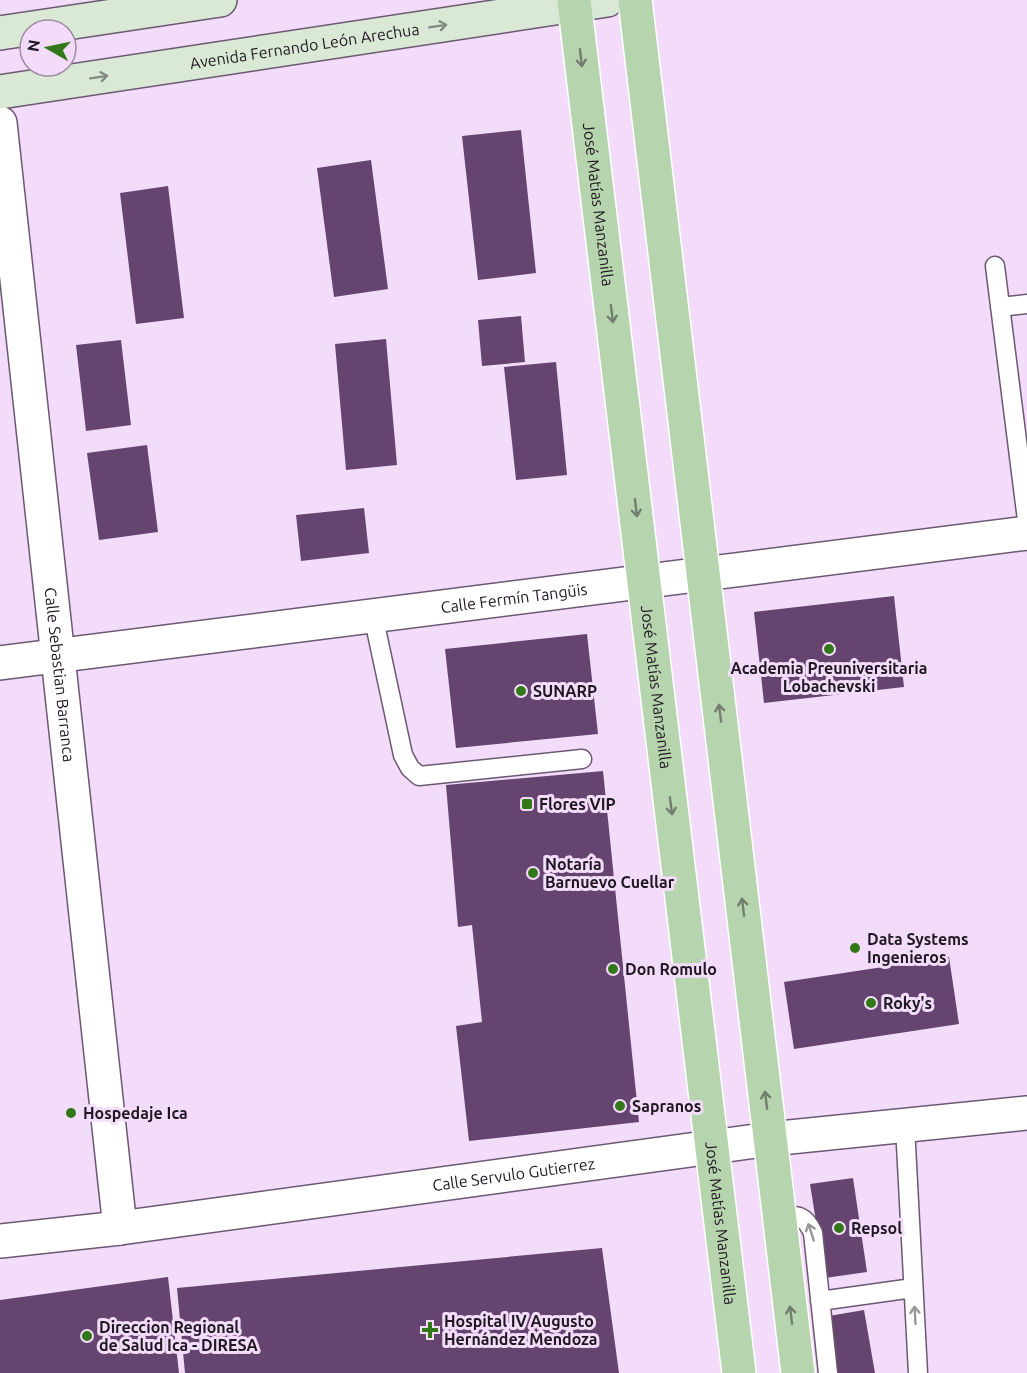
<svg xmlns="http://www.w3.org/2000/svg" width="1027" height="1373" font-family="Ubuntu,sans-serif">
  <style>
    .building { fill: #664470 }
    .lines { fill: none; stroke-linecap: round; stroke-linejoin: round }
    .service-casing { stroke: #6b5871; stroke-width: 21 }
    .minor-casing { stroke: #6b5871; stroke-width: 36 }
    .secondary-casing { stroke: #6b5871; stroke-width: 36 }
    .primary-casing { stroke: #fff; stroke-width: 36 }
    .service { stroke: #fff; stroke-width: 18 }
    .minor { stroke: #fff; stroke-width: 33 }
    .secondary { stroke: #dae9d6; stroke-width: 33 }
    .primary { stroke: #b6d4ad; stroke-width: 33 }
    .oneway { stroke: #868a85 }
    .oneway2 { stroke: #727f6e }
    .oneway3 { stroke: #9a979b }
    .poi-dot { fill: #327718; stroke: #f2dcf9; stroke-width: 2 }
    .labels { text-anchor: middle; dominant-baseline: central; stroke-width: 6; stroke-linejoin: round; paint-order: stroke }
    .street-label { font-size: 16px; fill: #1f1721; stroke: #f2dcf9 }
    .poi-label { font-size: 16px; font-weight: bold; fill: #1f1721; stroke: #f2dcf9; text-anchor: start }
  </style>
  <rect width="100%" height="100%" fill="#f2dcf9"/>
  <path class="building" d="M521,130L536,273L478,280L462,136Z
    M371,160L388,289L334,297L317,168Z
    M168,186L184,318L136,324L120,193Z
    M521,316L525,362L482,366L478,320Z
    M386,339L397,465L346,470L335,344Z
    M121,340L131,425L86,431L76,345Z
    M556,362L567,475L516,480L504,367Z
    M147,445L158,532L99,540L87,453Z
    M364,508L369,553L301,561L296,515Z
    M894,596L904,687L764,703L754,612Z
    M587,634L598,734L456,748L445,649Z
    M603,771L639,1122L469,1141L456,1026L482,1022L472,925L458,927L446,785Z
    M949,957L959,1024L794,1049L784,982Z
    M853,1178L867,1272L825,1278L810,1184Z
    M602,1248L619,1373H185L177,1288Z
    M168,1277L179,1373H0V1300Z
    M864,1310L875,1373H832L823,1317Z"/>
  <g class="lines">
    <defs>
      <path id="service" d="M995,266L1027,520
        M1000,307L1027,304
        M373,615L403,755L410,768L419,776L582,759
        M905,1126L918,1373
        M780,1216C798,1215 805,1215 813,1233L828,1373
        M820,1301L913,1288"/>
      <g id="minor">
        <path id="s1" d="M0,123L120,1228"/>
        <path id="s2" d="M0,663L1027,533"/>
        <path id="s3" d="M0,1241L120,1228L770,1139L1027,1113"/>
      </g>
      <g id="secondary">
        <path d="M0,33L220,0"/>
        <path id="s4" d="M0,92L607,0"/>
      </g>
      <g id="primary">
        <path id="s5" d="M574,0L739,1373"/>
        <path d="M635,0L798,1373"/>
      </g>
    </defs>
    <use href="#service" class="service-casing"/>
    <use href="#minor" class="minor-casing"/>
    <use href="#secondary" class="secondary-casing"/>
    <use href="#primary" class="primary-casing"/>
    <use href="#service" class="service"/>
    <use href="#minor" class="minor"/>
    <use href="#secondary" class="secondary"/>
    <use href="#primary" class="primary"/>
  </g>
  <defs><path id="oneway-shaft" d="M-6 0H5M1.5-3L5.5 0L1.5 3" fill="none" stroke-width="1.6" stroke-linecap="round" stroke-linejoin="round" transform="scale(1.5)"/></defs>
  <g class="oneway">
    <use href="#oneway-shaft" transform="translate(438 26) rotate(-9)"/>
    <use href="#oneway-shaft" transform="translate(99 77) rotate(-9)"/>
  </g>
  <g class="oneway2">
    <use href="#oneway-shaft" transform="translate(581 58) rotate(83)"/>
    <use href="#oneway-shaft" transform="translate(612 314) rotate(83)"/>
    <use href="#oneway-shaft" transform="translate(636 508) rotate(83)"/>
    <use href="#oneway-shaft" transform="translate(720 713) rotate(-97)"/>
    <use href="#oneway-shaft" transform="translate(671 806) rotate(83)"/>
    <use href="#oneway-shaft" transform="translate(743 907) rotate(-97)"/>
    <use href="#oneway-shaft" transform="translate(766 1100) rotate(-97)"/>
    <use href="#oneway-shaft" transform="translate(791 1315) rotate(-97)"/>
  </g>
  <g class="oneway3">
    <use href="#oneway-shaft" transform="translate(811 1232) rotate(-108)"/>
    <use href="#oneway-shaft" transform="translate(915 1315) rotate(-93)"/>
  </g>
  <g class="poi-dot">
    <circle cx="829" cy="649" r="6"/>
    <circle cx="521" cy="691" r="6"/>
    <rect x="521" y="798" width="12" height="12" rx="3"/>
    <circle cx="533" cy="873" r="6"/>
    <circle cx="855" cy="948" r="6"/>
    <circle cx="613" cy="969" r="6"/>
    <circle cx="871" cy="1003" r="6"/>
    <circle cx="620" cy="1106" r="6"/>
    <circle cx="71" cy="1113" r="6"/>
    <circle cx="839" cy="1228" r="6"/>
    <path d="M427 1321h6v6h6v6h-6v6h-6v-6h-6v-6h6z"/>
    <circle cx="87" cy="1336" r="6"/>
  </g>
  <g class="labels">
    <g class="street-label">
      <text stroke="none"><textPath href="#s4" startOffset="308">Avenida Fernando León Arechua</textPath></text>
      <text stroke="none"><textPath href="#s5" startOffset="206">José Matías Manzanilla</textPath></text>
      <text stroke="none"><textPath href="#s2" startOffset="518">Calle Fermín Tangüis</textPath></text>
      <text stroke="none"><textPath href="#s1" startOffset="555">Calle Sebastian Barranca</textPath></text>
      <text stroke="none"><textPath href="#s5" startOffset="692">José Matías Manzanilla</textPath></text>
      <text stroke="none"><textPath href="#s3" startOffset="518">Calle Servulo Gutierrez</textPath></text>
      <text stroke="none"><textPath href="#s5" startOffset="1232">José Matías Manzanilla</textPath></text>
    </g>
    <g class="poi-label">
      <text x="829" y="668" text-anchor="middle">Academia Preuniversitaria<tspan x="829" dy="18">Lobachevski</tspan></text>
      <text x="533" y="691">SUNARP</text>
      <text x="539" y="804">Flores VIP</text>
      <text x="545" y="864">Notaría<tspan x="545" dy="18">Barnuevo Cuellar</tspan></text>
      <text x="867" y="939">Data Systems<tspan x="867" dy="18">Ingenieros</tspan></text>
      <text x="625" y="969">Don Romulo</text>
      <text x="883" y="1003">Roky's</text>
      <text x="632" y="1106">Sapranos</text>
      <text x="83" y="1113">Hospedaje Ica</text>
      <text x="851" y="1228">Repsol</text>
      <text x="444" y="1321">Hospital IV Augusto<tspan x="444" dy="18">Hernández Mendoza</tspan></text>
      <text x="99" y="1327">Direccion Regional<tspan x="99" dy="18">de Salud Ica - DIRESA</tspan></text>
    </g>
  </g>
  <g transform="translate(48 48) rotate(279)"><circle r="28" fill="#f2dcf9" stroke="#9e8da3" stroke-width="1.5"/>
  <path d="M0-4.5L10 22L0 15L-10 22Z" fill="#327718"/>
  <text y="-9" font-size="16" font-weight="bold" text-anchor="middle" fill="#1f1721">N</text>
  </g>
</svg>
